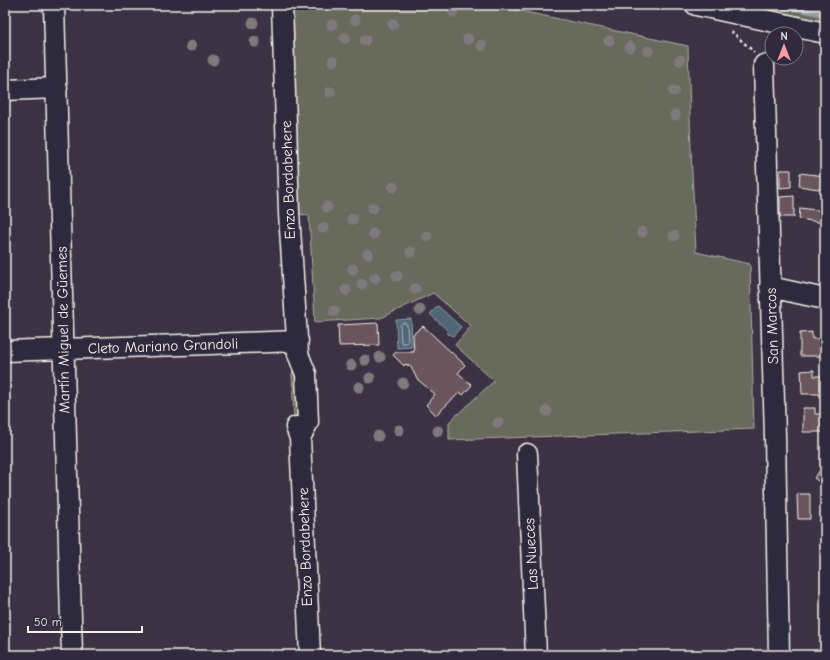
<svg xmlns="http://www.w3.org/2000/svg" width="830" height="660" font-family="'Comic Neue',sans-serif">
  <style>
    .green { fill: #676a5c; stroke: #aeaea2 }
    .water { fill: #4e6678; stroke: #909ea5 }
    .lines { fill: none; stroke-linecap: round; stroke-linejoin: round }
    .shore { stroke: #b2b9bb; stroke-width: 1 }
    .stream { stroke: #909ea5; stroke-width: 4.5 }
    .building { fill: #6b545c; stroke: #f4f1e8 }
    .minor-casing { stroke: #f4f1e8; stroke-width: 23 }
    .path { stroke: #f4f1e8; stroke-width: 2.5; stroke-dasharray: 3 3; stroke-linecap: butt }
    .minor { stroke: #2f2a3d; stroke-width: 20 }
    .tree { fill: #7e7a7b }
    .labels { text-anchor: middle; dominant-baseline: central; stroke-width: 3.5; stroke-linejoin: round; paint-order: stroke }
    .street-label { font-size: 15px; fill: #f4f1e8; stroke: #2f2a3d }
  </style>
  <rect width="100%" height="100%" fill="#3b3243"/>
  <filter id="ink" filterUnits="userSpaceOnUse"><feTurbulence type="fractalNoise" baseFrequency=".025" numOctaves="2"/><feDisplacementMap in="SourceGraphic" scale="8" xChannelSelector="R" yChannelSelector="G"/><feConvolveMatrix kernelMatrix="1 2 1 2 8 2 1 2 1" color-interpolation-filters="sRGB"/></filter>
  <g filter="url(#ink)">
    <path class="green" d="M291,5H492L688,46L691,151L696,252L750,264L754,429L449,440V422L494,381L455,345L471,326L433,293L381,318L315,322L309,215L297,214Z
      M696,5H825V33Z
      M298,354L308,422L294,423L292,374Z"/>
    <path class="water" d="M438,306L461,327L453,336L448,334L447,330L430,314Z
      M411,319L412,347L397,348L396,320Z"/>
    <g class="lines">
      <path class="shore" d="M402,323H406L407,325L408,342L406,343H402L401,342L400,325Z"/>
      <path class="stream" d="M776,5L825,15"/>
    </g>
    <path class="building" d="M780,170H791V187L780,188Z
      M800,173L825,176V190L799,186Z
      M794,196V217H780V197Z
      M800,208L825,211V223L799,219Z
      M378,323L379,345L339,346L338,325Z
      M423,326L465,365L458,373L472,385L463,395L460,392L436,415L426,405L435,394L417,379L411,367L405,364L404,366L393,355L396,352H414L413,334Z
      M812,332V339L825,338V356H800V333Z
      M814,370V376H825V394H802L801,371Z
      M803,408H815V414H825V432H803Z
      M825,464V486L814,478Z
      M797,494H810V519H798Z"/>
    <g class="lines">
      <defs>
        <path id="minor" d="M54,5L72,655
          M282,5L289,213L298,354L306,374L308,422L300,438
          M696,5L825,33
          M764,65L775,436L779,655
          M5,90L57,88
          M770,287L825,299
          M5,351L298,341
          M296,427L300,438L310,655
          M527,454L536,655"/>
      </defs>
      <use href="#minor" class="minor-casing"/>
      <path class="path" d="M731,31L754,52"/>
      <use href="#minor" class="minor"/>
    </g>
    <g class="tree">
      <circle cx="453" cy="12" r="5.5"/>
      <circle cx="355" cy="20" r="5.5"/>
      <circle cx="253" cy="23" r="5.5"/>
      <circle cx="393" cy="24" r="5.5"/>
      <circle cx="332" cy="25" r="5.5"/>
      <circle cx="345" cy="38" r="5.5"/>
      <circle cx="468" cy="39" r="5.5"/>
      <circle cx="365" cy="40" r="5.5"/>
      <circle cx="609" cy="41" r="5.5"/>
      <circle cx="255" cy="42" r="5.5"/>
      <circle cx="482" cy="45" r="5.5"/>
      <circle cx="191" cy="46" r="5.5"/>
      <circle cx="630" cy="47" r="5.5"/>
      <circle cx="648" cy="51" r="5.5"/>
      <circle cx="213" cy="60" r="5.5"/>
      <circle cx="680" cy="60" r="5.5"/>
      <circle cx="333" cy="61" r="5.5"/>
      <circle cx="674" cy="91" r="5.5"/>
      <circle cx="330" cy="92" r="5.5"/>
      <circle cx="675" cy="115" r="5.5"/>
      <circle cx="393" cy="187" r="5.5"/>
      <circle cx="327" cy="207" r="5.5"/>
      <circle cx="373" cy="208" r="5.5"/>
      <circle cx="352" cy="219" r="5.5"/>
      <circle cx="323" cy="228" r="5.5"/>
      <circle cx="642" cy="232" r="5.5"/>
      <circle cx="373" cy="234" r="5.5"/>
      <circle cx="427" cy="236" r="5.5"/>
      <circle cx="674" cy="236" r="5.5"/>
      <circle cx="411" cy="252" r="5.5"/>
      <circle cx="368" cy="254" r="5.5"/>
      <circle cx="353" cy="269" r="5.5"/>
      <circle cx="397" cy="276" r="5.5"/>
      <circle cx="375" cy="278" r="5.5"/>
      <circle cx="362" cy="284" r="5.5"/>
      <circle cx="415" cy="289" r="5.5"/>
      <circle cx="346" cy="290" r="5.5"/>
      <circle cx="420" cy="310" r="5.5"/>
      <circle cx="334" cy="311" r="5.5"/>
      <circle cx="380" cy="357" r="5.5"/>
      <circle cx="365" cy="360" r="5.5"/>
      <circle cx="351" cy="365" r="5.5"/>
      <circle cx="370" cy="378" r="5.5"/>
      <circle cx="403" cy="383" r="5.5"/>
      <circle cx="359" cy="387" r="5.5"/>
      <circle cx="547" cy="411" r="5.5"/>
      <circle cx="498" cy="423" r="5.5"/>
      <circle cx="399" cy="430" r="5.5"/>
      <circle cx="438" cy="431" r="5.5"/>
      <circle cx="378" cy="436" r="5.5"/>
    </g>
  </g>
  <g class="labels">
    <g class="street-label">
      <text transform="translate(288 180) rotate(-92)">Enzo Bordabehere</text>
      <text transform="translate(772 326) rotate(-92)">San Marcos</text>
      <text transform="translate(63 330) rotate(-91)">Martín Miguel de Güemes</text>
      <text transform="translate(163 346) rotate(-2)">Cleto Mariano Grandoli</text>
      <text transform="translate(305 547) rotate(-92)">Enzo Bordabehere</text>
      <text transform="translate(531 554) rotate(-93)">Las Nueces</text>
    </g>
  </g>
  <rect width="830" height="660" fill="none" stroke="#2f2a3d" stroke-width="20"/>
  <rect x="10" y="10" width="810" height="640" fill="none" stroke="#f4f1e8" stroke-width="1.5" filter="url(#ink)"/>
  <g transform="translate(784 46)"><circle r="19" fill="#2f2a3d" stroke="#7e7a81"/>
  <path d="M0-3L7 15L0 10L-7 15Z" fill="#ff9aa2"/>
  <text y="-6" font-size="11" font-weight="bold" text-anchor="middle" fill="#f4f1e8">N</text>
  </g>
  <path d="M28 626v6h114v-6" fill="none" stroke="#f4f1e8" stroke-width="2"/>
  <text x="34" y="626" font-size="12" fill="#f4f1e8" stroke="#2f2a3d" stroke-width="3" paint-order="stroke">50 m</text>
</svg>
